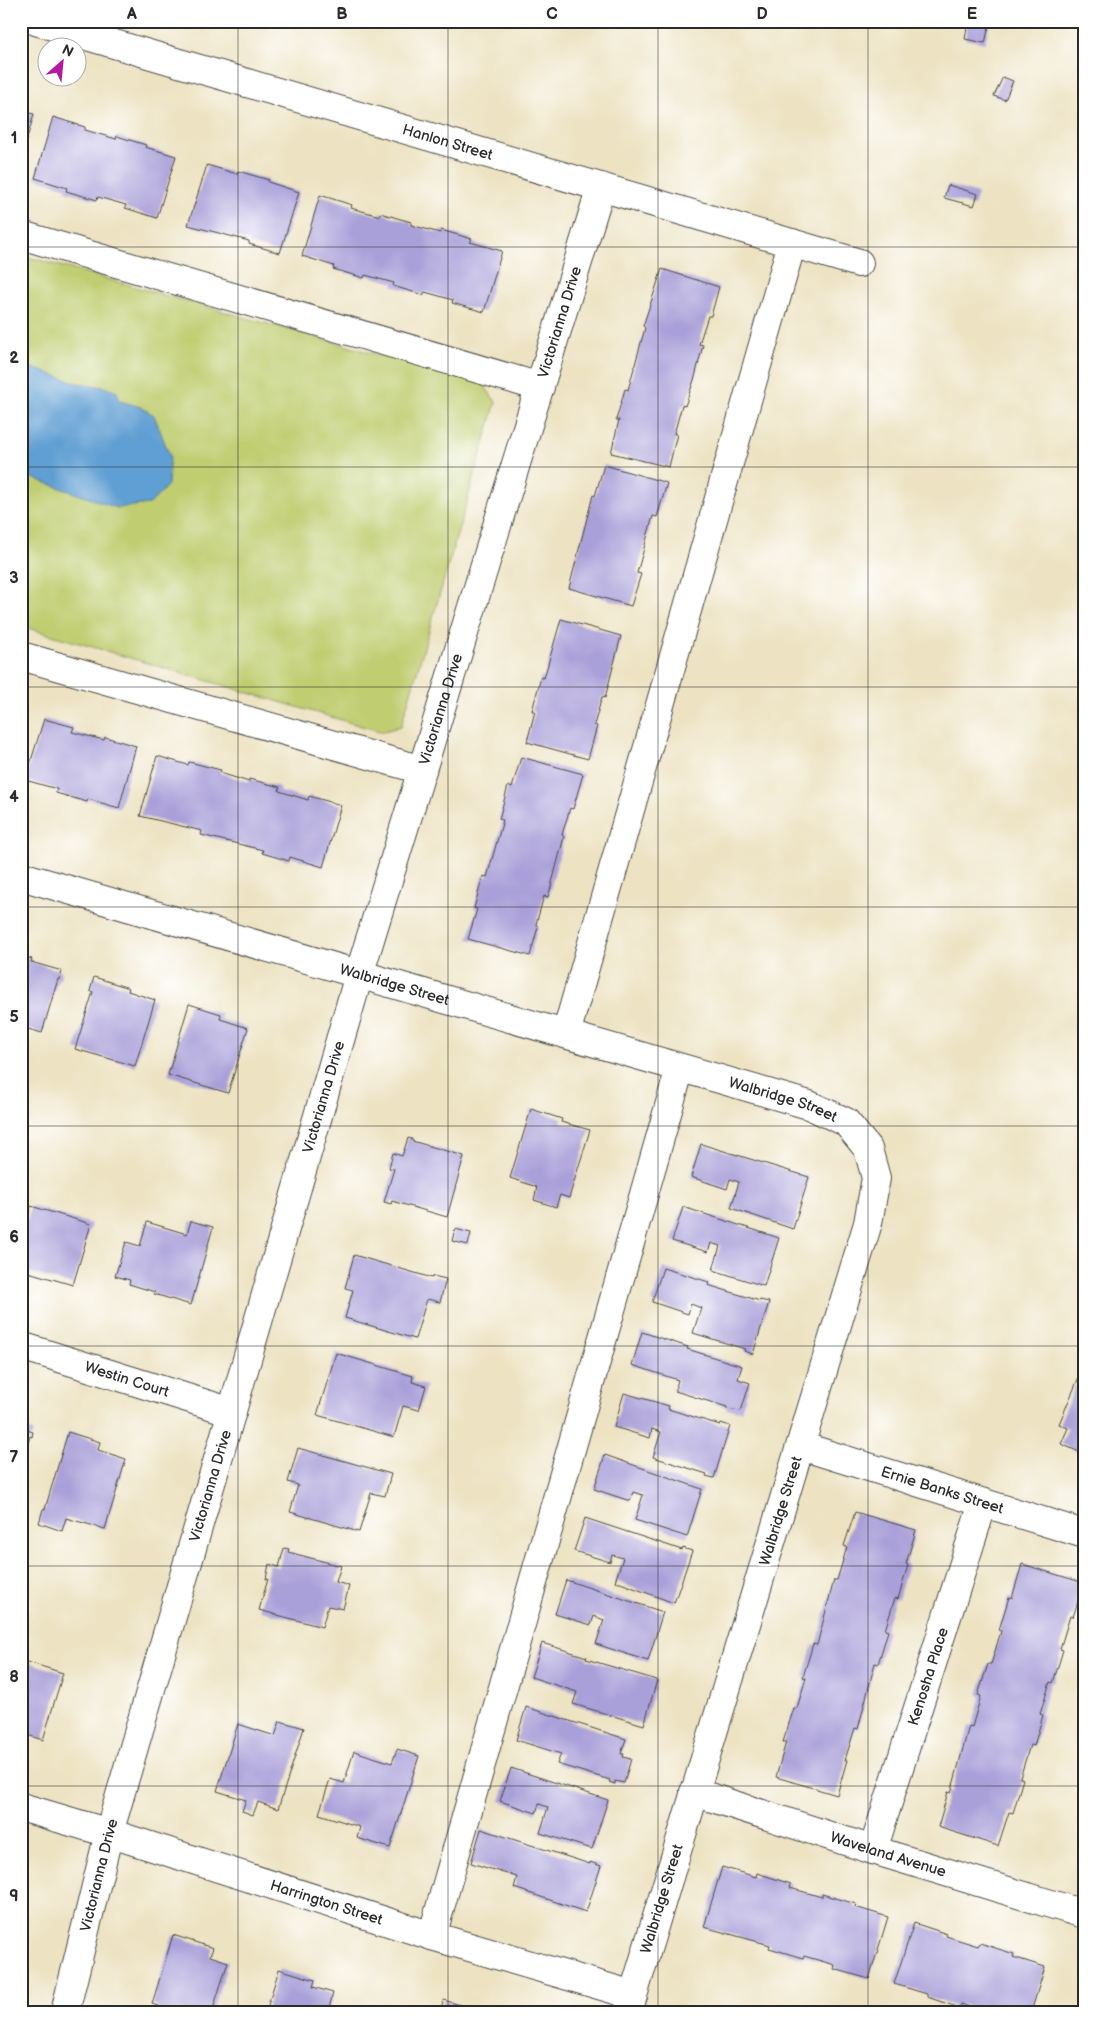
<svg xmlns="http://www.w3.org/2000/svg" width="1105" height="2033" font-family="'Balsamiq Sans',sans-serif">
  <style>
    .green { fill: #c0ce71; stroke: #767c4e }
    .water { fill: #619fd3; stroke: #46657f }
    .building { fill: #aaa0d9 }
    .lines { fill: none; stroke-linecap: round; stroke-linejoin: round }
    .minor-casing { stroke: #484742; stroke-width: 30 }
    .minor { stroke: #fff; stroke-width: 28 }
    .grid { fill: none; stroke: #2b2b2b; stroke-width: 1; stroke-opacity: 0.55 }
    .labels { text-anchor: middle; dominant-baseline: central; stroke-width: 5; stroke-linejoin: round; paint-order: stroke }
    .street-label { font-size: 15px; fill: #2b2b2b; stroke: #fff }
    .neatline { fill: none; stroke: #2b2b2b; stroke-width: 2 }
    .grid-label { font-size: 16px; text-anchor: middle; font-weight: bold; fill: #2b2b2b }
  </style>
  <rect width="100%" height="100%" fill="#fff"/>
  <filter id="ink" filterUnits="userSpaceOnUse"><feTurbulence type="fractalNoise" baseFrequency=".02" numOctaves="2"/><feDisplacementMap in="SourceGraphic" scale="10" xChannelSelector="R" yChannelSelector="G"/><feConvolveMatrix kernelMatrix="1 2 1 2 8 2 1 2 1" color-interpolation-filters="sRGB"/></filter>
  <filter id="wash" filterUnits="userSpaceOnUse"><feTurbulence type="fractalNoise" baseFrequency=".0096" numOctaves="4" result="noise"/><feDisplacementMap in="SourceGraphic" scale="20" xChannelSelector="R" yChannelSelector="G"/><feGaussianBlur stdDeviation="1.12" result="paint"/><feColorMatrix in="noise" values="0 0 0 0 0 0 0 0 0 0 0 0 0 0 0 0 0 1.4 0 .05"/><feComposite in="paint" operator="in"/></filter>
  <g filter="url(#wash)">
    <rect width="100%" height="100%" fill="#ede3c3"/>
    <path class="green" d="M21,255L483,384L496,402L401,726L382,732L21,626Z"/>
    <path class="water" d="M21,364L77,383L105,387L117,392L120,401L141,407L154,415L170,456L168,485L150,504L117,508L21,474Z"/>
    <g id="blocks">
      <path class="building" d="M968,22L989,26L985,43L965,39Z
        M1003,77L1013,81L1005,100L994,96Z
        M21,111L34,114L22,156H21Z
        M53,117L85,127V130L116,139L117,136L146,145L145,147L176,156L157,218L125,208L126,205L98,197L97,200L66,191L67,188L35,178Z
        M207,165L237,174L238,171L269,180L268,182L299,192L280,253L249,244V241L188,225Z
        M948,185L978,194L974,206L944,198Z
        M320,195L352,205L351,208L380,216V213L411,222V225L440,233L441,230L472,239L470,242L502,251L484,312L452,303L453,300L425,292L423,295L393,286L394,283L365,275L364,278L333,269L334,266L302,256Z
        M662,269L719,287L711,316H708L699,344L703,345L695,377L685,406L682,405L674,434H677L669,467L611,453L619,420H616L625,389L628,390L645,328L643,326Z
        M604,465L667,483L657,517L653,516L637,573L641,574L631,606L569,588L593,495L595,496Z
        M561,619L621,636L605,698L602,697L594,725L597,726L588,759L527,742L535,711H532L541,677L544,678Z
        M44,719L74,727L72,732L104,740L105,737L136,746L119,808L88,799L87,802L56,793L57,789L25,780Z
        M157,756L188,765L189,762L221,770L220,773L249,782V779L280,787L279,791L308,800L309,796L341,805L323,867L290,857L289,861L262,853L263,850L201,835L202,831L140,816Z
        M521,757L583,774L573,809L570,808L562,835L564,837L549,894L548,897L544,896L536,924L538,927L530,956L468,939L477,909L474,908L483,876L487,877L503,820L499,819L508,786L512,788Z
        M21,956L32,959L31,962L62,971L60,979H58L42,1033L21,1027Z
        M94,977L129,988L128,991L155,1000L135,1066L75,1049L93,992L90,991Z
        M189,1004L221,1014L220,1019L248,1028L228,1093L168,1075Z
        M531,1109L562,1119L561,1122L590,1130L569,1198L560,1195L556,1207L534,1200L537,1187L510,1178Z
        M408,1138L412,1139V1141L464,1156L447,1217L392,1201L391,1204L384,1202L394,1169L389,1168L393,1153L402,1156Z
        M701,1144L809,1177L793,1229L731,1208L739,1182L730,1179L727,1189L691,1177Z
        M31,1206L91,1224L73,1285L21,1270V1239Z
        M683,1207L779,1238L764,1286L713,1270L720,1246L711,1243L708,1252L672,1241Z
        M191,1221L213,1227L191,1305L154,1294L155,1292L129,1284L130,1280L115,1276L126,1242L140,1246L147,1222L187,1234Z
        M455,1229L471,1233L468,1245L452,1241Z
        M354,1255L432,1278L433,1276L446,1279L440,1302L427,1299L415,1339L345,1318L353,1290L345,1288Z
        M663,1268L709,1282L708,1285L760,1301V1300L769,1302L753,1354L744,1351L745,1349L693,1333L701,1308L691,1304L688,1314L652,1302Z
        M642,1332L688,1347L687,1349L742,1366L738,1379L750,1383L741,1411L726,1409L727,1407L675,1391L678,1380L632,1365Z
        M336,1353L413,1376L412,1382L426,1386L419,1410L403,1406L394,1437L317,1415Z
        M1084,1365V1454L1061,1444L1068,1428L1059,1424Z
        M624,1393L669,1406L668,1409L720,1425L721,1423L730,1426L714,1478L706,1476L707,1474L653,1457L661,1432L652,1429L650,1438L614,1427Z
        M21,1428L33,1432L32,1437L30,1436L22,1464Z
        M68,1432L100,1442L98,1450L126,1459L105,1529L66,1518L62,1531L39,1523L43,1509H45Z
        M298,1448L391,1474L385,1496L371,1493L359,1532L290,1512L298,1485L288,1482Z
        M605,1455L702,1489L687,1537L635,1520L643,1495L633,1492L630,1501L594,1489Z
        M855,1512L916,1530L906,1564L908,1565L898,1599L895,1598L885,1630L888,1631L878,1664L875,1663L858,1729L855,1728L845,1760H847L837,1795L776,1777L786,1742H783L794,1708H797L806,1678L803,1677L813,1644L817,1645L834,1580H837L847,1547L844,1546Z
        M585,1518L682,1550L683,1548L692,1551L674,1603L615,1581L623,1558L612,1555L610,1562L574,1551Z
        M284,1548L289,1549L288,1552L341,1566L336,1582L349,1586L343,1609L328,1606L322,1627L259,1610L268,1579H266L269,1564L279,1567Z
        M1022,1564L1084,1583L1073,1617L1070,1616L1060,1649L1063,1650L1053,1683L1050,1682L1040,1714L1043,1715L1034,1746L1030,1745L1020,1778L1023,1779L1013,1813L1009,1812L998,1846L938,1827L948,1792L951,1793L969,1726L972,1727L981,1696L978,1695L988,1664H991L992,1661L1001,1631L999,1630L1009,1597L1012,1598Z
        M566,1580L663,1612L648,1661L596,1644L604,1620L594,1616L591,1625L555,1614Z
        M542,1643L587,1657L586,1659L657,1680L644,1725L573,1704L577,1692L531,1677Z
        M21,1644L26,1646L22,1659H21Z
        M21,1660L63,1673L43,1740L21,1733Z
        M526,1707L626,1739L621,1754H624L623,1757L631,1759L624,1783L615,1781V1784L609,1782L610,1780L557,1764L561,1754L516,1740Z
        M280,1721L304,1728L278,1809L258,1802L253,1815L242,1811L246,1800L217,1791L238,1724L275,1736Z
        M397,1749L419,1756L390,1848L357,1838L360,1827L319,1814L330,1779L344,1783L354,1751L392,1763Z
        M511,1768L608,1800L592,1849L540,1833L548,1807L539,1804L536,1813L500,1801Z
        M481,1829L590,1864V1862L601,1866L586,1912L514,1888L517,1877L471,1863Z
        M722,1867L756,1877L757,1873L791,1884L790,1888L822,1897V1894L856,1904L855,1907L888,1917L869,1979L834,1969L835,1965L804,1956L803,1958L769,1948L770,1945L704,1927Z
        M914,1923L947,1934L946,1936L978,1946L980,1943L1014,1954L1013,1957L1045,1967L1031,2012H986L961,2004L960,2008L927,1997V1994L894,1984Z
        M173,1935L213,1948L210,1956L228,1962L212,2012H156L158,2006L152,2004Z
        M279,1969L315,1980L313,1987L333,1993L328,2012H266Z
        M444,2000L479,2011V2012H440Z"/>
    </g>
  </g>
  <g filter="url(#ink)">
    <use href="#blocks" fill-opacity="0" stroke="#484742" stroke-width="1"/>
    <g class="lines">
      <defs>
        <g id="minor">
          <path id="s1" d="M36,21L859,263"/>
          <path d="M21,235L540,387"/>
          <path d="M21,656L422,770"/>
          <path id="s2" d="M21,876L809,1105L846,1122L868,1149L876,1178L868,1223L628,2012"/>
          <path d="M566,1034L792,243"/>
          <path id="s3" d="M21,1346L232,1412"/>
          <path id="s4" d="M801,1446L1084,1534"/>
          <path id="s5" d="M694,1792L873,1850L1084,1914"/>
          <path id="s6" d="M21,1807L109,1833L432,1936L633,1995"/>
          <path id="s7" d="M873,1850L983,1503"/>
          <path d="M432,1936L680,1068"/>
          <path id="s8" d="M65,2012L109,1833L359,975L601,187"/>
        </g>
      </defs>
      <use href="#minor" class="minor-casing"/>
      <use href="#minor" class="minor"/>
    </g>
  </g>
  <path class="grid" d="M238,21V2012M448,21V2012M658,21V2012M868,21V2012M21,247H1084M21,467H1084M21,687H1084M21,907H1084M21,1126H1084M21,1346H1084M21,1566H1084M21,1786H1084"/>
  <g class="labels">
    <g class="street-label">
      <text stroke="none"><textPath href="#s1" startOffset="429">Hanlon Street</textPath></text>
      <text stroke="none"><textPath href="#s8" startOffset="1761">Victorianna Drive</textPath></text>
      <text stroke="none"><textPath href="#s8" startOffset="1356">Victorianna Drive</textPath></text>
      <text stroke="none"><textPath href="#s2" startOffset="389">Walbridge Street</textPath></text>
      <text stroke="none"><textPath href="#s8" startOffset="951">Victorianna Drive</textPath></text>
      <text stroke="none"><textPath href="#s2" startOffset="794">Walbridge Street</textPath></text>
      <text stroke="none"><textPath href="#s3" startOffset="111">Westin Court</textPath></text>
      <text stroke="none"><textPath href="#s8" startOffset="546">Victorianna Drive</textPath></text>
      <text stroke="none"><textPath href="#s4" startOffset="148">Ernie Banks Street</textPath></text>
      <text transform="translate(781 1511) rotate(-73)">Walbridge Street</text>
      <text stroke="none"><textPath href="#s7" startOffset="182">Kenosha Place</textPath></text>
      <text stroke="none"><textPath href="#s5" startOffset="204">Waveland Avenue</textPath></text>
      <text stroke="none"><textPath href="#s8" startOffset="141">Victorianna Drive</textPath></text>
      <text transform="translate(662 1899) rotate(-73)">Walbridge Street</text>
      <text stroke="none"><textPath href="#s6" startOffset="320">Harrington Street</textPath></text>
    </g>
  </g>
  <rect width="1105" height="2033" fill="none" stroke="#fff" stroke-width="55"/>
  <g transform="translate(62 62) rotate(27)"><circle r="24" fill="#ffffff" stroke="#aaaaaa"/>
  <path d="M0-4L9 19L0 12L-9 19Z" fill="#b5179e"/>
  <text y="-8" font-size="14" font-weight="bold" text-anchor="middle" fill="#2b2b2b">N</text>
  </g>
  <rect x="28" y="28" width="1050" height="1978" class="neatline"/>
  <g class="grid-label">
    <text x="132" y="19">A</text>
    <text x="342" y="19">B</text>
    <text x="552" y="19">C</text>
    <text x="762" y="19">D</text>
    <text x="972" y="19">E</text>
    <text x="14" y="143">1</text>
    <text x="14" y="363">2</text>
    <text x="14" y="583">3</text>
    <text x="14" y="802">4</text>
    <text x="14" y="1022">5</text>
    <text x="14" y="1242">6</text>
    <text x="14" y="1462">7</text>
    <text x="14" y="1682">8</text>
    <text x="14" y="1901">9</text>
  </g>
</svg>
